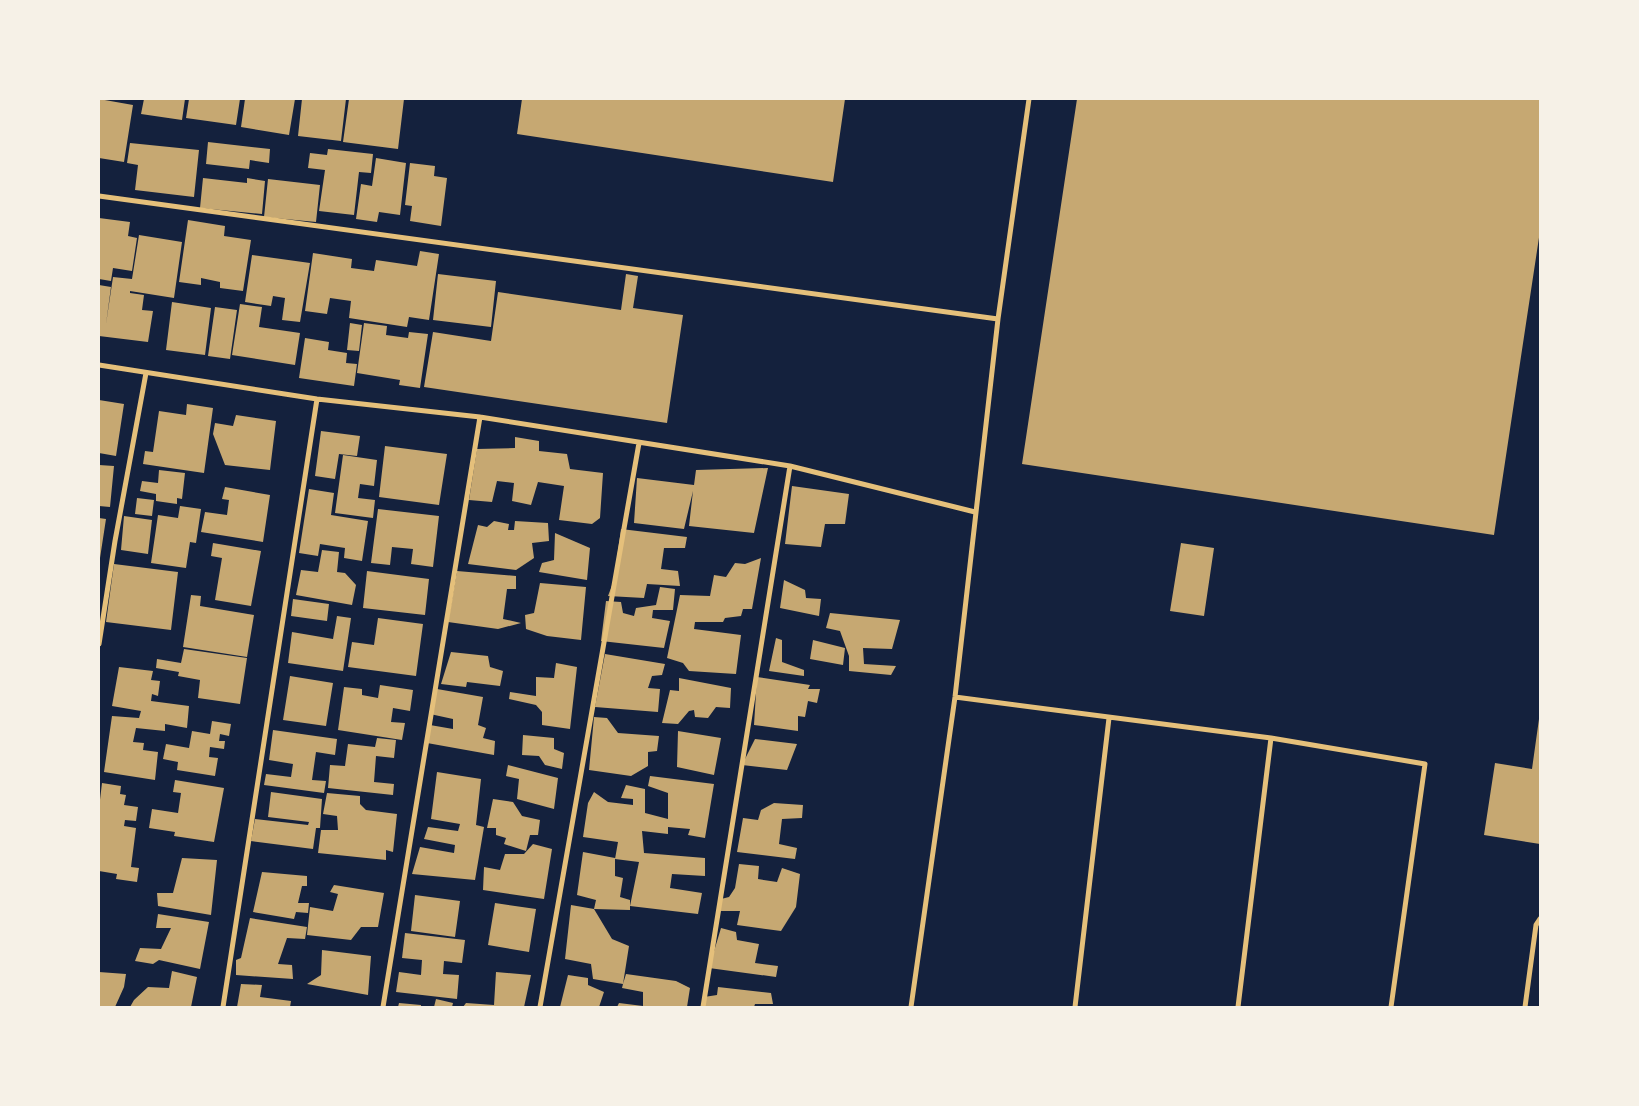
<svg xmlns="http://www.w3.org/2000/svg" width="1639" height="1106" font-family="Rubik,sans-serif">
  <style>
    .building { fill: #c6a872 }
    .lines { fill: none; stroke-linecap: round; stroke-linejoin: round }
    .minor { stroke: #e5c07b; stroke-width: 5 }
  </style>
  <rect width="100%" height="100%" fill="#14213d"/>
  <path class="building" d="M99,99L133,105L124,162L99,158Z
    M144,99H185L182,120L141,114Z
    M189,99H240L236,125L186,118Z
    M245,99H295L289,135L241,127Z
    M302,99H346L341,141L298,136Z
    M349,99H404L398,149L343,142Z
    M522,99H845L833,182L517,134Z
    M1077,99H1540V231L1494,535L1022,464Z
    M208,142L270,149L269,163L250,160L249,169L206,164Z
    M130,143L199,150L194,197L135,190L138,165L127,163Z
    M328,149L373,154L371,173L359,172L354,215L319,211L325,170L308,168L310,153L327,155Z
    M376,158L406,163L400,215L379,212L377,222L356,219L361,184L372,186Z
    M410,163L435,166L434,176L447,178L441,226L410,221L412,206L405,205Z
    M203,178L247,183V178L265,181L262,214L200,208Z
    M268,179L320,185L316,222L264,217Z
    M99,218L130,222L128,236L137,238L132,271L113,268L111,281L99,279Z
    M188,220L225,226L224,236L251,240L243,291L220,288V282L201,278V285L179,282Z
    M139,235L182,242L174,298L130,291V293L144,295L142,310L153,311L148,342L99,336V285L111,287L106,324L113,277L132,279Z
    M420,251L439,254L429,320L409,317L407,327L349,318L351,301L330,298L327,314L305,311L313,253L352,259L351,268L374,271L376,260L417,266Z
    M252,255L310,263L300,322L282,320L285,298L273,296L271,306L245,302Z
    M438,274L496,281L491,327L433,320Z
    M626,274L638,276L633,308L683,315L667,423L424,387L433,332L491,341L498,292L621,310Z
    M172,302L211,308L205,355L166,350Z
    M240,304L262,307L259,327L300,333L295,365L232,355Z
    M215,307L237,310L230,359L208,356Z
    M350,323L362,325L359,351L347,350Z
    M364,323L387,326L386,335L408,338L409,332L428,334L420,388L399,385L400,380L357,373Z
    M305,338L329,342L328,350L347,353L346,363L357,364L354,386L299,378Z
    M99,400L124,404L116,456L99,453Z
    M187,404L213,408L204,473L143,464L145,451L153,452L159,411L186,415Z
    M236,415L276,421L270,470L225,465L213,434L215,423L233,426Z
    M321,431L360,436L357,456L339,454L335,479L315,476Z
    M515,437L539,441V451L567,454L570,469L603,473L600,518L592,524L559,520L564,486L538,482L531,505L512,501L514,483L497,481L492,502L469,500L477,449L515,448Z
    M385,446L447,454L439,505L379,497Z
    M343,455L377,460L374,486L360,484L358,498L375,500L373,518L335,513Z
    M99,465L114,466L110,507L99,506Z
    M768,468L754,533L689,526L693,491L684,529L634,523L637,478L694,485L696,470Z
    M159,470L185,473L182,499L177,498V504L156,501V494L140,491L142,481L158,483Z
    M792,486L849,494L845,524H825L821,547L785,544Z
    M225,487L270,495L263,542L201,532L205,512L227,515L229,500L222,499Z
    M309,489L334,493L331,515L368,521L362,561L344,558L345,548L320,544L318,556L299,553Z
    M137,498L154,500L152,516L135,514Z
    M180,506L201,509L196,543L190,542L186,568L151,563L158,515L178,518Z
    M378,509L439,516L433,567L411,564L413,549L392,547L390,565L371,563Z
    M124,516L152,520L148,554L121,550Z
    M99,518L106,519L100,558H99Z
    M494,521L509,524L508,530H514L515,521L548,523L549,541L532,543L534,558L516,570L468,564L478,525L487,527Z
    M621,529L687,537L685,548H664L661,569L678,571L680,586L647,584L644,598L608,596L614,580Z
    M555,533L590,548L587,580L539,572L542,563L554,560Z
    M213,543L261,551L251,606L215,600L222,558L211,556Z
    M1181,543L1214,548L1204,616L1170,611Z
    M322,550L339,552L337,572L345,573L356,585L352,605L296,595L301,570L318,572Z
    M761,558L752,609H743L741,616L725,618L723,622H695L694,629L741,635L736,674L689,671L683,663L667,658L680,595L710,596L714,575L726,577L735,563L745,564Z
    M114,564L178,572L171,630L106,622Z
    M367,571L429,579L425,615L363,608Z
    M457,571L516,576V589H507L503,619L521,623L498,629L448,622Z
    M784,580L805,590L806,598L821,599L819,616L780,608Z
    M540,583L586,587L581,640L547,636L526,629L525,615L534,613Z
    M660,587L675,589L673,610H653L652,618L670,621L664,648L601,641L606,601L621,602L623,613L634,616L636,608L656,605Z
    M191,595L201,596L200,606L254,615L247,657L183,647Z
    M293,599L329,604L327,621L291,616Z
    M830,613L900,620L892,649L863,648L864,664L896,666L891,675L849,671V656L840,631L826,628Z
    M337,616L351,618L343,671L288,663L292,632L333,639Z
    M378,618L423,624L416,676L348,667L352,642L374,645Z
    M776,638L782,640V662L804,670V676L769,671Z
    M813,640L845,648L843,665L810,659Z
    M184,649L247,658L240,704L198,698L200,680L178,676L179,672L156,668L157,659L181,663Z
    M451,652L488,656L490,667L503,671L500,686L467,682L466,687L441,684Z
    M605,654L665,664L662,675L652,676L648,688L660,689L658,712L595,707Z
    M556,663L577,667L570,729L542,725V712L536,705L509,699L510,692L536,696V677L554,678Z
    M119,667L153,671L151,680L160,681L158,696L152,694L151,701L189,706L187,728L165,724V731L136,728L133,742L144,743L143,750L158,752L155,780L104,772L112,716L139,718L141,711L112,706Z
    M290,676L333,683L326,726L283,720Z
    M757,677L810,685L808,689H820L817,703L808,701L805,717L798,716V731L754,725Z
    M679,678L731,688L730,708L716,707L708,718L695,717L694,710L689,711L678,724L662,723L670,690L679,691Z
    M380,685L413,690L410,711L393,708L391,722L405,723L402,740L338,730L344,687L362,689V695L378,698Z
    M437,689L483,697L478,725L486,728L483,738L495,741L494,755L427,743L430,725L453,729V719L430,714Z
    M594,717L607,718L618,733L659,736L657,751L648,752V766L631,776L589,770Z
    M1539,719L1540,844L1484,835L1495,763L1532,769Z
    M212,721L231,724L229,736L220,734L219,741H225L224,749L210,747L209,757L218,758L215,776L177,770L178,762L163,759L166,744L189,748L192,731L210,734Z
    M273,730L337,739L335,755L316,752L312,780L326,781L324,793L264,785L266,774L291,777L293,764L269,760Z
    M678,731L721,738L714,775L677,767Z
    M523,735L554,738V749L564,753L562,769L545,765L539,756L522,755Z
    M377,738L396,740L394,758L376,756L374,782L394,784L393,795L328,788L330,765L345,766L348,744L375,747Z
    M755,739L797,744L787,770L742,765Z
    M508,765L558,778L554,809L517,799L519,779L506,776Z
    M437,772L481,779L476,825L484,827L475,880L412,874L420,847L454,853L455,845L424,839L428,827L458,831L460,824L431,819Z
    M650,776L714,784L705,838L688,835L690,829L668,827V834L642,831L644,853L705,858V876L672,874L670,888L702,893L698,914L630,906V910L594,909L596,900L577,895L583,852L615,858V876L623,878L620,897L630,900V906L639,862L615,859L618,842L583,837L588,803L594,792L608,802L633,805V799L621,798L626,785L645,789V813L668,819V793L648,786Z
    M175,780L224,788L214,842L174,836L175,832L149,828L152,809L178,813L181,793L173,792Z
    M102,783L121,786L120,794L126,795L124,805L138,807L136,821L125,820L124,826L136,828L131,867L139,868L137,882L116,879L117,874L99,871V808Z
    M271,792L322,799L320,828H316L313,849L251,841L255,819L308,825L309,822L268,817Z
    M327,793L360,796V804L366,810L397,814L393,852L386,850V860L318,853L321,830H338L337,816L323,814Z
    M493,799L513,802L522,816L540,820L538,835H530L526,851L504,844L506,838L496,835V828H487Z
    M774,803L803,805L802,818L782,819L779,844L797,848L795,859L737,852L743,818L758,820L761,810Z
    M533,844L552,849L544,899L483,890L484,867L500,870L505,854H524Z
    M182,858L217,860L211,915L158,906L157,893H173Z
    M739,864L759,866L758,879L777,882L782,868L800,874L796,907L781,931L737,925L740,911H719L721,899L729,897L735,888Z
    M262,872L307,876V886H302L298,903H309L308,913L296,912L294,919L253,912Z
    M334,885L384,893L378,927H361L351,940L307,935L310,907L333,911L338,894L330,892Z
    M415,895L460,901L455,937L411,931Z
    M495,903L536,909L529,952L488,945Z
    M571,905L594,909L612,939L629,946L623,984L626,974L676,981L690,988L687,1007H617L619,1003L643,1006V992L622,988L623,984L593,979L591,964L565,959Z
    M158,914L209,922L200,969L159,960L153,964L135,961L140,948L161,949L171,928H156Z
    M250,918L307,927L305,939L287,938L278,964L292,965L293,979L236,975V960L241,958Z
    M721,928L736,932L737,940L759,944L755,963L778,966L776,977L709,968Z
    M405,933L465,940L462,963L444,961L443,974L459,975L457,999L396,992L399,972L421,975L422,960L402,958Z
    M322,950L371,956L368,995L307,984L321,975Z
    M172,971L197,977L191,1007H130L134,1000L148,987L169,988Z
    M99,972L126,974L124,987L115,1007H99Z
    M496,972L531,975L524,1007H463L466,1003L494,1005Z
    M568,975L588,978V985L604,992L599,1007H560Z
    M241,984L262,985L260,997L291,1001L290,1007H237Z
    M718,987L771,993L773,1004H755L754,1007H703L704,997L717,995Z
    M436,999L453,1003L452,1007H434Z
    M399,1003L421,1005V1007H398Z"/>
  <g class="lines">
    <path class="minor" d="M99,196L998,319
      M99,365L317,399L480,417L790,466L975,512
      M99,644L115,541L146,373
      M955,697L1271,738L1425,764L1391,1007
      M223,1007L317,399
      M383,1007L480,417
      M540,1007L639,443
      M703,1007L790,466
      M911,1007L955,697L998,319L1029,99
      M1075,1007L1109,718
      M1238,1007L1271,738
      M1525,1007L1536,925L1540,919"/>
  </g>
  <rect width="1639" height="1106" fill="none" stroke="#f6f1e7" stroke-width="200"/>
</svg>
